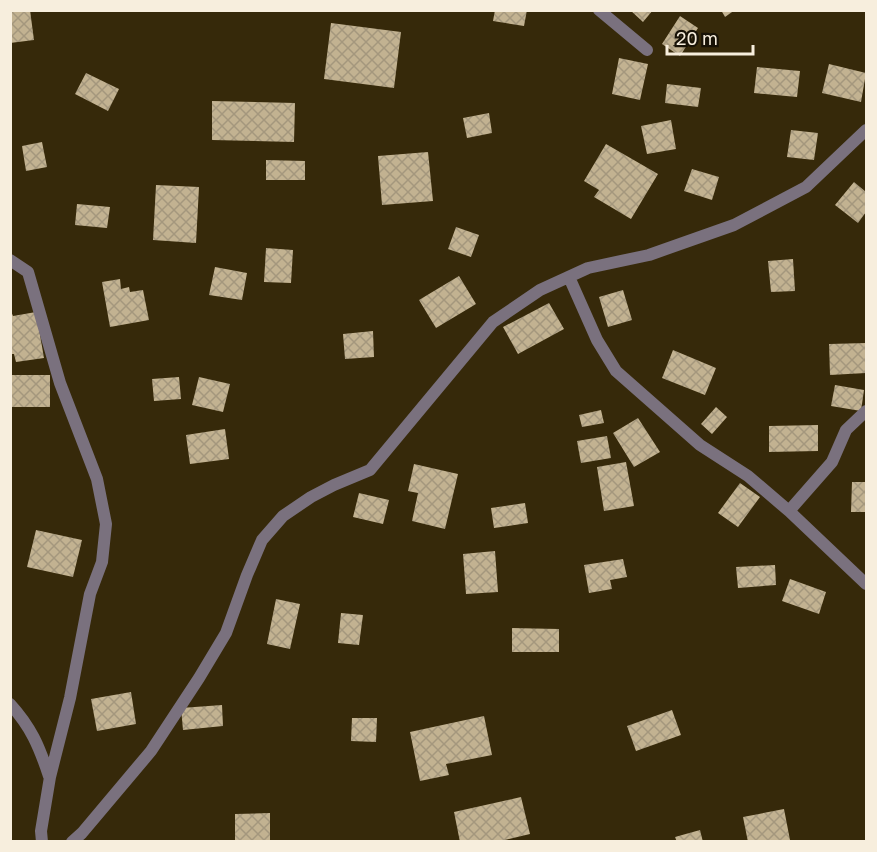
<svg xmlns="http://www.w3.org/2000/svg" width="877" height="852" font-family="'Golos Text',sans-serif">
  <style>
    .building { fill: url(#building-cross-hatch) }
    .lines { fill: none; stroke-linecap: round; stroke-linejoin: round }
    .street { stroke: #7a717e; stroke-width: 12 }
  </style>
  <defs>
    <pattern id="building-cross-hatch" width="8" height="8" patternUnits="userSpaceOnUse" patternTransform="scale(1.5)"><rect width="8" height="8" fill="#c2b291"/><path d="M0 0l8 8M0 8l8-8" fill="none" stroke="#a4977d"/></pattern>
  </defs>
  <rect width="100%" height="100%" fill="#36290a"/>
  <path class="building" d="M10,10H30L34,40L10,43Z
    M495,10H527L524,26L493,21Z
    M630,10H653L643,22Z
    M721,10H735L725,17Z
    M680,16L698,28L680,56L662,44Z
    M331,23L401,32L394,88L324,79Z
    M619,58L648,64L640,100L612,94Z
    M829,64L866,73L861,102L822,93Z
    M757,67L800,71L797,97L754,93Z
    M86,73L119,89L108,111L75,94Z
    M667,84L701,88L698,107L665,103Z
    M212,101L295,103L294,142L212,140Z
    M489,113L492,133L467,138L463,118Z
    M671,120L676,149L647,154L641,126Z
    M791,130L818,133L814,160L787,157Z
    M42,142L47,167L26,171L22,146Z
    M606,144L658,174L631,219L594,197L599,190L584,181Z
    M428,152L433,201L382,205L378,156Z
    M266,160L305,161V180H266Z
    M692,169L719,177L712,200L684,191Z
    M854,182L866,192V212L858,223L835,205Z
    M156,185L199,187L196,243L153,240Z
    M77,204L110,207L107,228L75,225Z
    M456,227L479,235L471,257L448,249Z
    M266,248L293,250L291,283L264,282Z
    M793,259L795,291L771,292L768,261Z
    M215,267L247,273L242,300L209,295Z
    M459,276L476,304L436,328L419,300Z
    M120,279L121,289L129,287L130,292L143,290L149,320L110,327L102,282Z
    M623,290L632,320L608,327L599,297Z
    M549,303L564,329L518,354L503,327Z
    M10,309L13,316L36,312L44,358L16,362L14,354H10Z
    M373,331L374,357L345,359L343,334Z
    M866,343V373L830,375L829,344Z
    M673,350L716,368L705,395L662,378Z
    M10,375H50V407H10Z
    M179,377L181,399L154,401L152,379Z
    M199,377L230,384L223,412L192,405Z
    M835,385L864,390L861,411L831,406Z
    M716,407L727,417L712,434L701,424Z
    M601,410L604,423L582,427L579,415Z
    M638,418L660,452L634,467L613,433Z
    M818,425V451L769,452V426Z
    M225,429L229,459L190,464L186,435Z
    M607,436L611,458L581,463L577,441Z
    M626,462L634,506L604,511L597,467Z
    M414,464L458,474L445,529L412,521L418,493L408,491Z
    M852,482H866V512H851Z
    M740,483L760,497L738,527L718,513Z
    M359,493L389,500L383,524L353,517Z
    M525,503L528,523L494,528L491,508Z
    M36,530L82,540L73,577L27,567Z
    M495,551L498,592L466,594L463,554Z
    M623,559L627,577L610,580L612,589L589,593L584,565Z
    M775,565L776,585L738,588L736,567Z
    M790,579L826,592L819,614L782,601Z
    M276,599L300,604L290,649L267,644Z
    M341,613L363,615L359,645L338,643Z
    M512,628L559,629V652H512Z
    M131,692L136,724L97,731L91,699Z
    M222,705L223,726L183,730L181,708Z
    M672,710L681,735L636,751L627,726Z
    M484,716L492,755L446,764L449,775L420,781L410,732Z
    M352,718H377L376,742L351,741Z
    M521,797L530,834L496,842H460L454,812Z
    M784,809L790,840L748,842L743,817Z
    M270,813V842H235V814Z
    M700,830L703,842H677L675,837Z"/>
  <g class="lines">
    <path class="street" d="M599,10L647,50
      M10,260L28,272L60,383L97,479L106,524L102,562L90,594L70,698L50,777L41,831L42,842
      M569,277L597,340L616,371L700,445L748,476L789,511L866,584
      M789,511L832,462L846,430L866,411
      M10,704C31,727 39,746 49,776
      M72,842L82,833L151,751L199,678L226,633L247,575L262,540L283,516L311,497L334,485L370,470L493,322L540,290L588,268L649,255L734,225L806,187L866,130"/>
  </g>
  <rect width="877" height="852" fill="none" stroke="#f7eedd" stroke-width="24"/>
  <path d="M667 45v9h86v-9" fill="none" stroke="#f7eedd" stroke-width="3"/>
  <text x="676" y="45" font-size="18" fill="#f7eedd" stroke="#181206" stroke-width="4.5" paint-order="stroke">20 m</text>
</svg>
